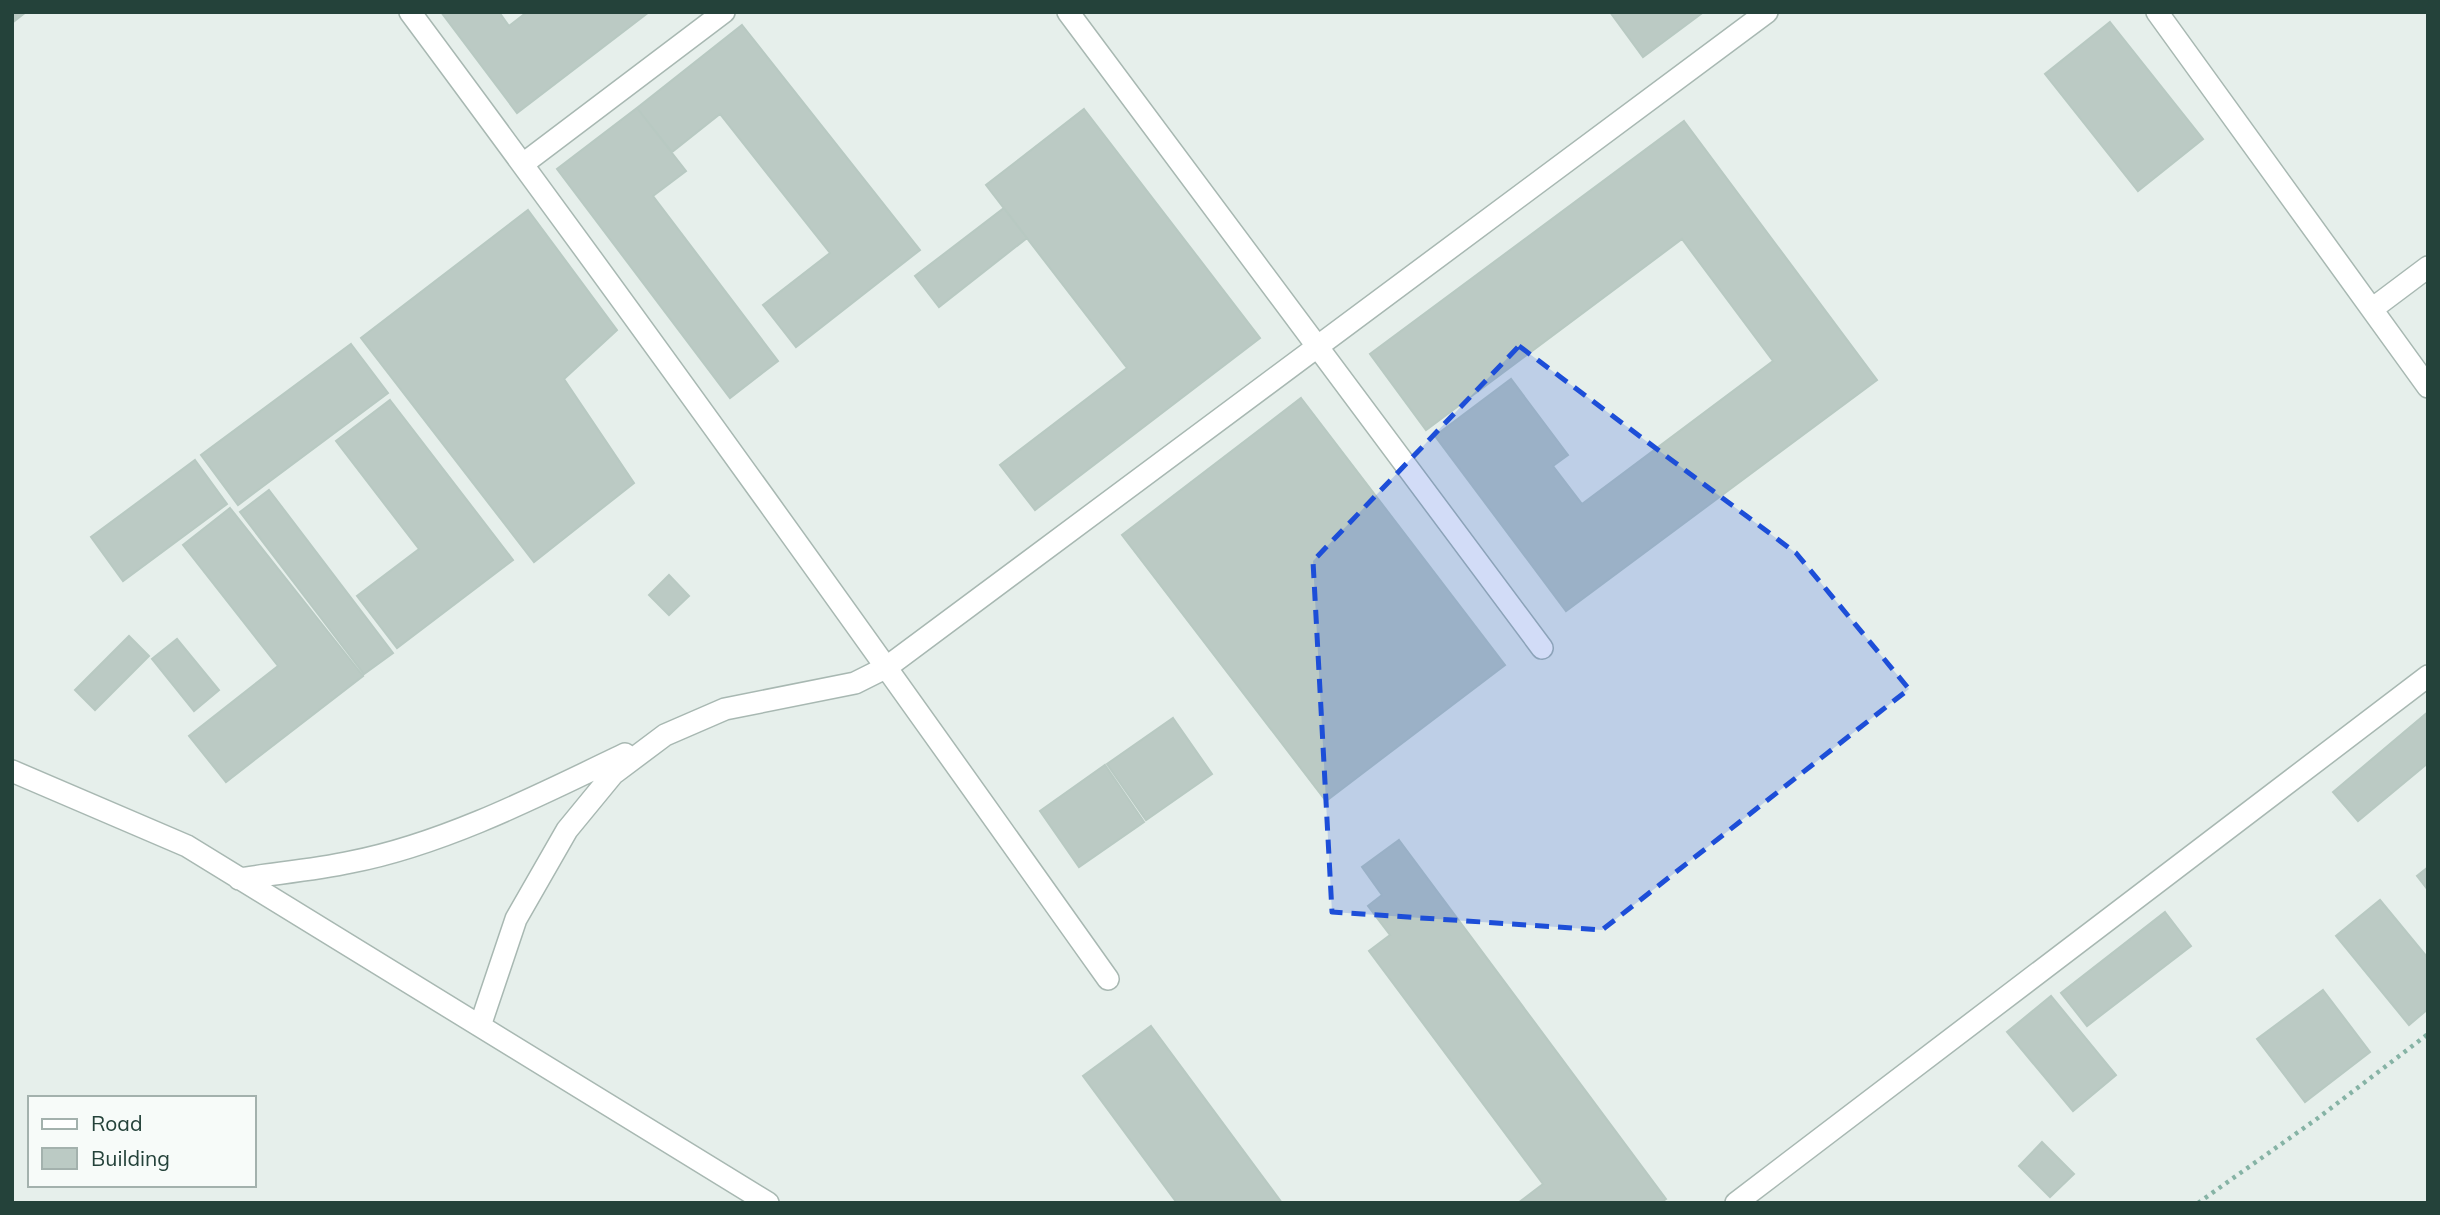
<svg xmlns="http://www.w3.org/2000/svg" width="2440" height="1215" font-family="Mulish,sans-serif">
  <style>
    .building { fill: #bbcac4; stroke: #b8c9c2; stroke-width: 2 }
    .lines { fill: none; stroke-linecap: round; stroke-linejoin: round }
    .minor-casing { stroke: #a8b8b2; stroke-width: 24 }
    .path { stroke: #86b3a5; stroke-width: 4.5; stroke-dasharray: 3.5 5; stroke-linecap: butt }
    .minor { stroke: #fff; stroke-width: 21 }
    .marked { fill: #1d4ed8; fill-opacity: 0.2; stroke: #1d4ed8; stroke-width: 5; stroke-dasharray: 14 9; stroke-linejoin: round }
  </style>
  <rect width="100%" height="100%" fill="#e6efeb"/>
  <path class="building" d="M12,12H26L12,23Z
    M441,12H499L509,26L527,12H649L517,113Z
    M1610,12H1699L1701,14L1643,57Z
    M2110,22L2203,139L2138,191L2045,74Z
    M742,25L920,250L796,347L763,305L830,253L720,114L672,152L637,108Z
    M637,108L686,171L653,196L778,361L730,398L557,169Z
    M1084,109L1260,338L1035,510L1000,465L1127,368L986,185Z
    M1684,121L1877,380L1566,611L1435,436L1511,379L1568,455L1553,466L1582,504L1773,361L1682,239L1426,430L1370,354Z
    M1004,208L1027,238L939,307L915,276Z
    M528,210L617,330L564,379L634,483L534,562L361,338Z
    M351,344L388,393L238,505L201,455Z
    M1301,398L1505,665L1326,801L1122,535Z
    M390,400L513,560L397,648L357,596L419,549L336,441Z
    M195,460L227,504L123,581L91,537Z
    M269,490L393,653L364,674L240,512Z
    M230,508L363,676L226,782L189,736L278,666L183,545Z
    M669,575L689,596L669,615L649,595Z
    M129,636L149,656L95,710L75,690Z
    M177,639L219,690L194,711L152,659Z
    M2428,712V763L2358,821L2333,792Z
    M1173,718L1212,774L1146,820L1107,764Z
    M1105,765L1144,822L1079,867L1040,811Z
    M1399,840L1666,1199L1660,1203H1518L1543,1184L1369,951L1390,935L1368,906L1382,895L1362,867Z
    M2428,867V890L2417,876Z
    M2380,900L2428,958V1009L2409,1025L2336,936Z
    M2165,912L2191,946L2087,1026L2061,993Z
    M2323,990L2370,1052L2305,1102L2257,1039Z
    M2051,996L2116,1075L2073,1111L2007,1032Z
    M1151,1026L1282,1203H1177L1083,1076Z
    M2042,1142L2074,1174L2050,1197L2019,1166Z"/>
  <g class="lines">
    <defs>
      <path id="minor" d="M410,12C647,331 878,655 1108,979
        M1068,12L1542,648
        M2157,12L2428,387
        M523,164L724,12
        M2372,309L2428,267
        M12,771L187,846L768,1203
        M239,879C277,873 314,870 351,862C444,844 540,795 625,754
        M480,1026L516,919L567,830L613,774L665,735L725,709L855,683L887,667L1767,12
        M1736,1203L2428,676"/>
    </defs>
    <use href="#minor" class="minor-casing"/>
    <path class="path" d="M2198,1203L2318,1118L2428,1034"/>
    <use href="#minor" class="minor"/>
  </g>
  <path class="marked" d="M1519,346L1796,553L1909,689L1602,930L1332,912L1313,561Z"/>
  <rect width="2440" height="1215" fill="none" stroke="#24423a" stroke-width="28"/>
  <rect x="28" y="1096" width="228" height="91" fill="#f7fbf9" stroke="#a3b1ad" stroke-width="2"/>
  <rect x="42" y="1119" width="35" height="10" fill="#ffffff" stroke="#a3b1ad" stroke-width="2"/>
  <text x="91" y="1131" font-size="21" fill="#24423a">Road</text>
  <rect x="42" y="1148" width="35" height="21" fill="#bbcac4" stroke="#a3b1ad" stroke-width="2"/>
  <text x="91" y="1166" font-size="21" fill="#24423a">Building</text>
</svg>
